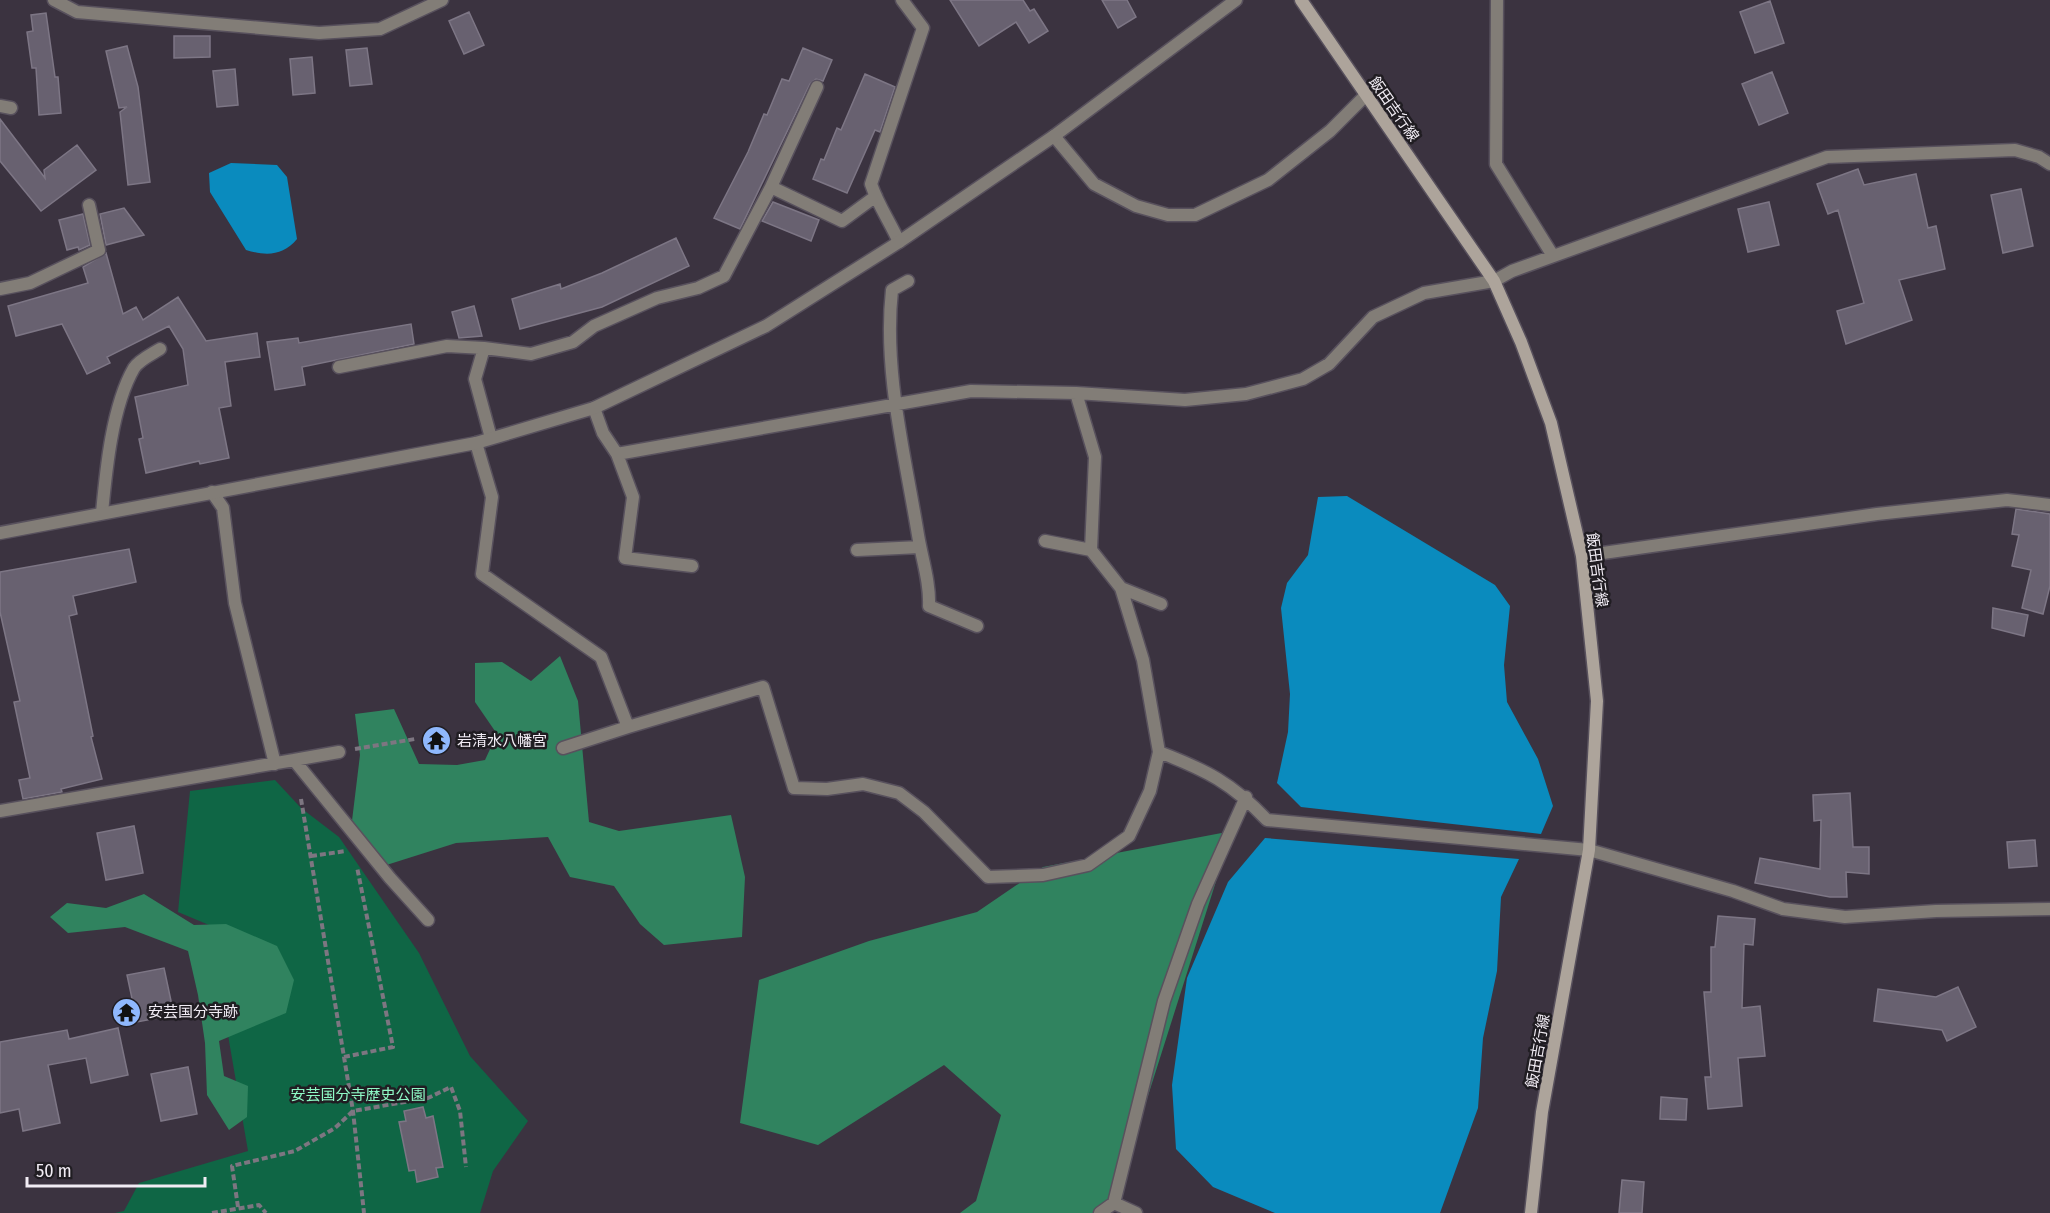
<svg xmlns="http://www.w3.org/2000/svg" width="2050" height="1213" font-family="'Fira Sans Condensed','Noto Sans JP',sans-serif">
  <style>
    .green { fill: #0f6645 }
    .forest { fill: #30835f }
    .water { fill: #0a8bbe }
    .building { fill: #686170; stroke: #7d7685; stroke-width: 1.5 }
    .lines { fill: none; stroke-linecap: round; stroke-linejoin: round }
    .minor-casing { stroke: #58515d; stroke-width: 15 }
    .tertiary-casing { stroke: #58515d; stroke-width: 15 }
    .secondary-casing { stroke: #58515d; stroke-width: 15 }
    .path { stroke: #7d7681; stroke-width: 4; stroke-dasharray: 6 3; stroke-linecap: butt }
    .minor { stroke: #827d77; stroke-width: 12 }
    .tertiary { stroke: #827d77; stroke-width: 12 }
    .secondary { stroke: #ada49b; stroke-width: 12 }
    .labels { text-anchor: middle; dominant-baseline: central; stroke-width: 5; stroke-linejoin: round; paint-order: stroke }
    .street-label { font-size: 15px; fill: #f1ecf4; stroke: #201d22 }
    .poi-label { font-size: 15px; fill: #f1ecf4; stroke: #201d22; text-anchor: start }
    .park-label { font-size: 15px; fill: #8ffac6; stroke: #201d22 }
  </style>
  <rect width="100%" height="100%" fill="#3b3340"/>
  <path class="green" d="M275,780L301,808L339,837L419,953L470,1056L528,1121L493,1171L480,1213H115L124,1211L139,1183L248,1151L209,925L178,912L190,791Z"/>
  <path class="forest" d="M560,656L578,701L589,822L619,831L731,815L745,877L742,937L664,945L640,924L614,886L570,877L548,837L456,843L377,868L351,829L360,755L355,714L394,709L419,764L457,765L485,760L497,734L475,702V663L502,662L531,681Z
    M1232,831L1114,1203L1101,1213H960L976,1201L1001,1115L944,1065L818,1145L740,1123L759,980L869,941L977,912L1043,867Z
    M144,894L194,925L226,924L277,946L294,980L286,1013L219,1041L224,1076L248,1086L247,1117L229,1130L207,1095L205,1043L198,995L188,951L125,927L68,933L50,917L67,903L106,908Z"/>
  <path class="water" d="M231,163L277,165L287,177L297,239C283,256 266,256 246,250L210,192L209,173Z
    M1347,496L1495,585L1510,606L1504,665L1507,702L1538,759L1553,806L1541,834L1301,807L1277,783L1288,732L1290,694L1281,608L1287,583L1308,555L1318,497Z
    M1265,838L1519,859L1501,897L1497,971L1483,1038L1478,1108L1440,1213H1275L1213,1187L1176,1149L1172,1085L1187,978L1228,882Z"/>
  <path class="building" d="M950,0H1023L1030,11L1034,9L1048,31L1029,43L1016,22L979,46Z
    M1102,0H1127L1136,17L1118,28Z
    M1770,1L1784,43L1755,53L1740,12Z
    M469,12L484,45L464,54L449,21Z
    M46,13L55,77H58L61,113L39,115L36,68H32L27,32L33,31L31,15Z
    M174,36H210V57L174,58Z
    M127,46L138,87L150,182L128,185L120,112L127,107L119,108L106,51Z
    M367,48L372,84L350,86L346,50Z
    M803,48L832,60L823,81L816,79L810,84L740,229L714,218L748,152L764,114L767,115L782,79L789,81Z
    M312,57L315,93L293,95L290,59Z
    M235,69L238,105L217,107L213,71Z
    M1772,72L1788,113L1759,125L1742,84Z
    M865,74L895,87L880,132L875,130L847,193L813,179L821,159L824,160L837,128L841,130Z
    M0,119L45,178L44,170L77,145L96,170L41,211L0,161Z
    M1858,169L1864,185L1916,174L1928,228L1936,226L1945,269L1899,280L1912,320L1846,344L1837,311L1864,303L1838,210L1828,214L1817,184Z
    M2021,189L2033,246L2003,253L1991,195Z
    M773,202L819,220L811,241L762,221Z
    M1769,202L1779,245L1748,252L1738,209Z
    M124,208L144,235L106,245L100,214Z
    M83,214L90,245L79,250L78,247L67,250L59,220Z
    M676,238L689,266L602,307L520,329L512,299L560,284L561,289L602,273Z
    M106,253L123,314L136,307L143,320L178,297L206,341L257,333L260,357L225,362L231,406L219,408L229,458L200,464L199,461L146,473L139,439L143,438L135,397L188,385L183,349L169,326L107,357L110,363L87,374L62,324L16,336L8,306L88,283L83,267Z
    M474,306L482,336L459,338L452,312Z
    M411,324L414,344L302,367L305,385L275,390L267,342L298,338L299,343Z
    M2016,509L2050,514V586L2043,614L2022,608L2031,570L2012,566L2019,535L2012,534Z
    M129,549L136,582L73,596L77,614L69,616L93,736L91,737L102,779L61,789L62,792L23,799L19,780L30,778L14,702L20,701L0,612V572Z
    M1993,608L2028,615L2024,636L1992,628Z
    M1850,793L1853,847H1869V874L1846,872L1847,897H1830L1755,883L1760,858L1820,869L1821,820L1814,821L1813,795Z
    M134,826L143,873L106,880L97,833Z
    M2035,840L2037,866L2009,868L2007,842Z
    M1718,916L1755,919L1753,945L1744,944L1742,1008L1760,1006L1765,1056L1738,1058L1742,1106L1708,1109L1705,1077H1711L1704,992H1711V947H1715Z
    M164,968L174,1015L137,1022L127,975Z
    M1958,987L1976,1027L1947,1041L1942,1030L1874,1021L1878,989L1936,997Z
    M118,1028L128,1075L91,1083L86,1058L48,1065L60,1123L23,1131L19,1109L0,1113V1042L67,1030L69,1039Z
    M188,1067L197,1114L161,1121L151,1074Z
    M1661,1097L1687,1099L1686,1120L1660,1119Z
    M423,1107L426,1118L433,1116L443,1167L436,1168L438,1177L417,1182L415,1170L409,1171L399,1122L406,1121L404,1111Z
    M1622,1180L1644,1182L1642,1213H1619Z"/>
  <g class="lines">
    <defs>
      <path id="minor" d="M54,0L77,12L319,33L380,29L442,0
        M1497,0L1496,164L1553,256
        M817,87L771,187L842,221L876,196
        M0,106L11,108
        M1054,136L1094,184L1136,206L1168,215H1195L1268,180L1330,131L1366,95
        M899,242C890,222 878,205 871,184L923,28L902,0
        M908,281L892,290C883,370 905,455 918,535C922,559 930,582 929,606L977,626
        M0,289L30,283L99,250L89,205
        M339,367L447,346L484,348
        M1076,393L1095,457L1091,550
        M594,408L603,433L617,454L633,497L625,558L692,566
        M491,438L475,379L484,348L531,354L573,342L594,326L657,298L698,288L724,276L771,187
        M476,443L492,497L482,574L601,657L628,727L763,687L794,788L827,789L863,784L899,793L924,812L988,877L1043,875L1088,865L1129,836L1150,791L1159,752
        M617,454L971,391L1076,393L1185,400L1246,394L1303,379L1329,364L1373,317L1424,293L1494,281L1512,271L1827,157L2015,150L2039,157L2050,164
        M212,492L223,508L235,603L275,764
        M102,513C106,470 112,406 134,368C139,360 152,354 160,349
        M1045,541L1091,550L1121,588L1143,660L1159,752C1206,770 1232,783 1267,820L1589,850L1733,891L1783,909L1845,917L1936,911L2050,909
        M857,550L920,547
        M1582,556L1877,514L2007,500L2050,505
        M1121,588L1161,604
        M563,748L628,727
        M294,760L339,752
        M0,811L294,760L390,878L428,920
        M1114,1203L1136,1213
        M1100,1213L1114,1203L1164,1001L1198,904L1246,797"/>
      <path id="tertiary" d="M0,533L476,443L594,408L766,326L899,242L1054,136L1236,0"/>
      <path id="secondary" d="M1301,0L1494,281L1521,342L1551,423L1582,556L1597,701L1589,850L1542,1112L1531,1213"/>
    </defs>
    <use href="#minor" class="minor-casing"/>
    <use href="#tertiary" class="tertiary-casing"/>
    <use href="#secondary" class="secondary-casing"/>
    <path class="path" d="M355,749L415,739
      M301,799L353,1111L364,1213
      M311,856L346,851
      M344,1057L393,1047L357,867
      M238,1207L232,1166L295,1151L335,1128L353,1111L428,1098L451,1087L460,1111L466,1167
      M212,1213L259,1205L266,1213"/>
    <use href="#minor" class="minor"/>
    <use href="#tertiary" class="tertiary"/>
    <use href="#secondary" class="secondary"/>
  </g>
  <defs>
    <symbol id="temple-disc" viewBox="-11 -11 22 22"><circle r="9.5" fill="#8fb8fd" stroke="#201d22"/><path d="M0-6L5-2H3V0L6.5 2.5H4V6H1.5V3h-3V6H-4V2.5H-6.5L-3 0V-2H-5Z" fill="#111"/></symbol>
  </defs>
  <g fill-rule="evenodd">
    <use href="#temple-disc" x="420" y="724" width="33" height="33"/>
    <use href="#temple-disc" x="110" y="996" width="33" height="33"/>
  </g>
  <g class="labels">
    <g class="street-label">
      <text transform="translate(1394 109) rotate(55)">飯田吉行線</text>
      <text transform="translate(1597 570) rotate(82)">飯田吉行線</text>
      <text transform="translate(1538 1051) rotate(-80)">飯田吉行線</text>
    </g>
    <g class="poi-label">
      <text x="457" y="741">岩清水八幡宮</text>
      <text x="148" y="1012">安芸国分寺跡</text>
    </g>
    <g class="park-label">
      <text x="358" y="1095">安芸国分寺歴史公園</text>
    </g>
  </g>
  <path d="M27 1177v9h178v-9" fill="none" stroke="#f1ecf4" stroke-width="3"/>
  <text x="36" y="1177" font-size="18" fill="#f1ecf4" stroke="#201d22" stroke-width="4.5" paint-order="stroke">50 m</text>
</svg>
